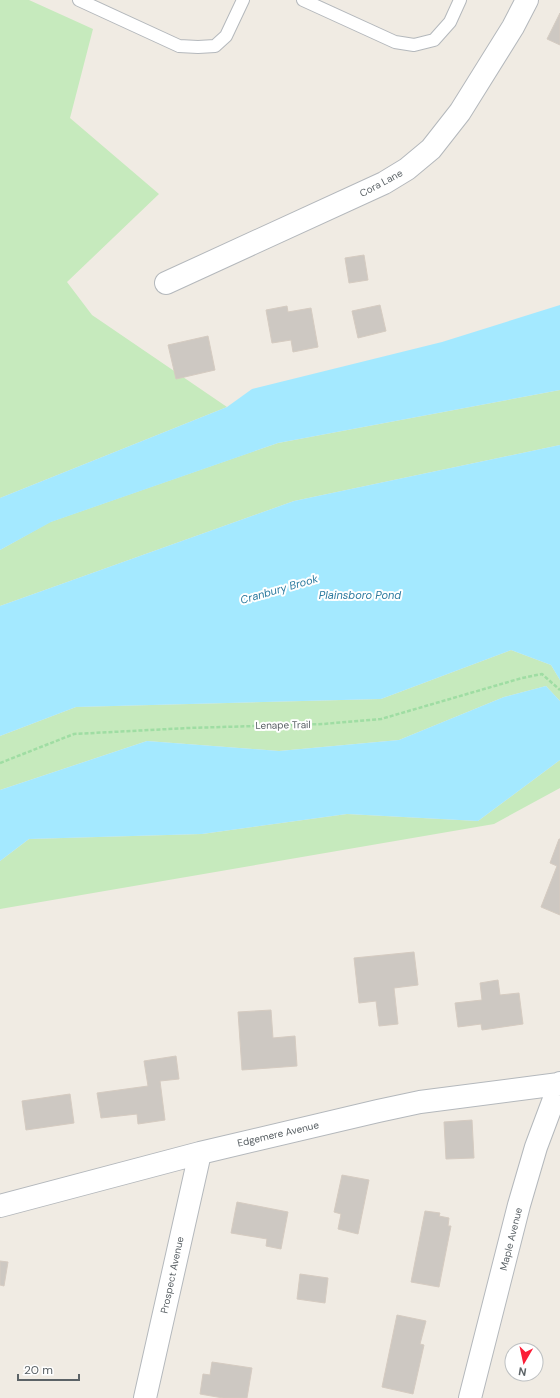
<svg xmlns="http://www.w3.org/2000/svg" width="560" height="1398" font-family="'DM Sans',sans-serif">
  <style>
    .green { fill: #c6eabd }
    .water { fill: #a4e9ff }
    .building { fill: #cdc8c2; stroke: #d5cbc1 }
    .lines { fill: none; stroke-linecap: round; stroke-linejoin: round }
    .service-casing { stroke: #b4b8bc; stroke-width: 14 }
    .minor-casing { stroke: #b4b8bc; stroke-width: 24 }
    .path { stroke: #9fdda3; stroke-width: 2.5; stroke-dasharray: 4 2; stroke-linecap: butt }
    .service { stroke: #fff; stroke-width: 12 }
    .minor { stroke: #fff; stroke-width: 22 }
    .labels { text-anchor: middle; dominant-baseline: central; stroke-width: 4; stroke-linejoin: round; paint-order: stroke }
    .street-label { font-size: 10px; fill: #5b6266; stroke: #fff }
    .water-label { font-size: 11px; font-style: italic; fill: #2f7ca0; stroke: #fff }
  </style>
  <rect width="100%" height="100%" fill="#f0ebe3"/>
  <path class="green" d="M0,0H29L93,29L70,118L159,194L67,282L92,315L227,407L0,498Z
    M560,390V445L294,501L0,606V550L50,522L278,443Z
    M511,650L551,665L560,680V701L546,686L504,697L399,740L279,751L147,741L0,790V736L76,707L381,699Z
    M560,760V788L494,824L0,909V861L29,839L202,834L347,814L478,821Z"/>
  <path class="water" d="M560,305V390L278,443L51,522L0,550V498L227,407L252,389L442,342Z
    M560,445V680L551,665L511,650L381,699L76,707L0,736V606L294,501Z
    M546,686L560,701V760L478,821L347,814L202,834L29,839L0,861V790L147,741L279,751L399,740L504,697Z"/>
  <path class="building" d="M560,13V45L547,39Z
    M364,255L368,280L349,283L345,258Z
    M380,305L386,331L358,338L352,311Z
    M287,306L288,312L311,308L318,347L293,352L291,340L272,343L266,310Z
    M208,336L215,370L176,379L168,345Z
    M559,839H560V915L541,907L557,866L550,863Z
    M414,952L418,985L394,988L398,1024L379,1026L376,1001L359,1003L354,958Z
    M498,980L500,995L519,993L523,1024L482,1030L481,1024L458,1027L455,1003L482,1000L480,983Z
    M271,1010L273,1038L295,1036L297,1066L242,1070L238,1012Z
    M176,1056L179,1079L160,1081L165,1120L138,1124L137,1114L101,1118L97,1093L148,1086L144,1061Z
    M70,1094L74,1123L26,1130L22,1101Z
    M472,1120L474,1158L446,1159L444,1122Z
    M342,1175L369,1180L358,1234L338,1229L341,1214L334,1212Z
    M237,1202L288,1212L281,1249L266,1246L267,1239L231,1233Z
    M425,1211L440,1213L439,1216L449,1218L448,1226H451L439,1287L411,1282Z
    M0,1261L8,1262L4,1286L0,1285Z
    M300,1274L328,1278L325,1303L297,1299Z
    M397,1315L426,1321L420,1344L424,1345L413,1394L382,1387Z
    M212,1362L252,1368L247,1398H223L200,1394L203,1374L210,1375Z"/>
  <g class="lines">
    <defs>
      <path id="service" d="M79,0L179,46L198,47L215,46L226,36L243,0
        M303,0L395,42L414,45L434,40L450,22L460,0"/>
      <path id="minor" d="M166,283L384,183L407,169L431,149L460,112L513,27L527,0
        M0,1206L200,1153L378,1111L420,1102L559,1084
        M145,1398L200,1153
        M470,1398L519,1205L536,1147L560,1083"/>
    </defs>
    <use href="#service" class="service-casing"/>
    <use href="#minor" class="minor-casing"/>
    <path class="path" d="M0,763L74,734L188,728L323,724L381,719L522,678L542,674L560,690"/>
    <use href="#service" class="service"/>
    <use href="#minor" class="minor"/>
  </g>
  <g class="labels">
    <g class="street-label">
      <text transform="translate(381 183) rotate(-28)">Cora Lane</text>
      <text transform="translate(283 725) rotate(-1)">Lenape Trail</text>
      <text transform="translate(278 1134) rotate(-13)">Edgemere Avenue</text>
      <text transform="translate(511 1239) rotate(-76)">Maple Avenue</text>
      <text transform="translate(172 1275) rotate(-78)">Prospect Avenue</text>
    </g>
    <g class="water-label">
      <text transform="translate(279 589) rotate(-16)">Cranbury Brook</text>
      <text x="360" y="595">Plainsboro Pond</text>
    </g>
  </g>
  <g transform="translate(524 1362) rotate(189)"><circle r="19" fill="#ffffff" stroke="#bdc0c2"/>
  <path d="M0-3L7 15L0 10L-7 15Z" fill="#fb1e37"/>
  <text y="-6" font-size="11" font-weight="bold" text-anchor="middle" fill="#5b6266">N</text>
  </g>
  <path d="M18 1374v6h61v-6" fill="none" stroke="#5b6266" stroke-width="2"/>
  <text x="24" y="1374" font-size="12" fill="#5b6266" stroke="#ffffff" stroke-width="3" paint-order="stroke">20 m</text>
</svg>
